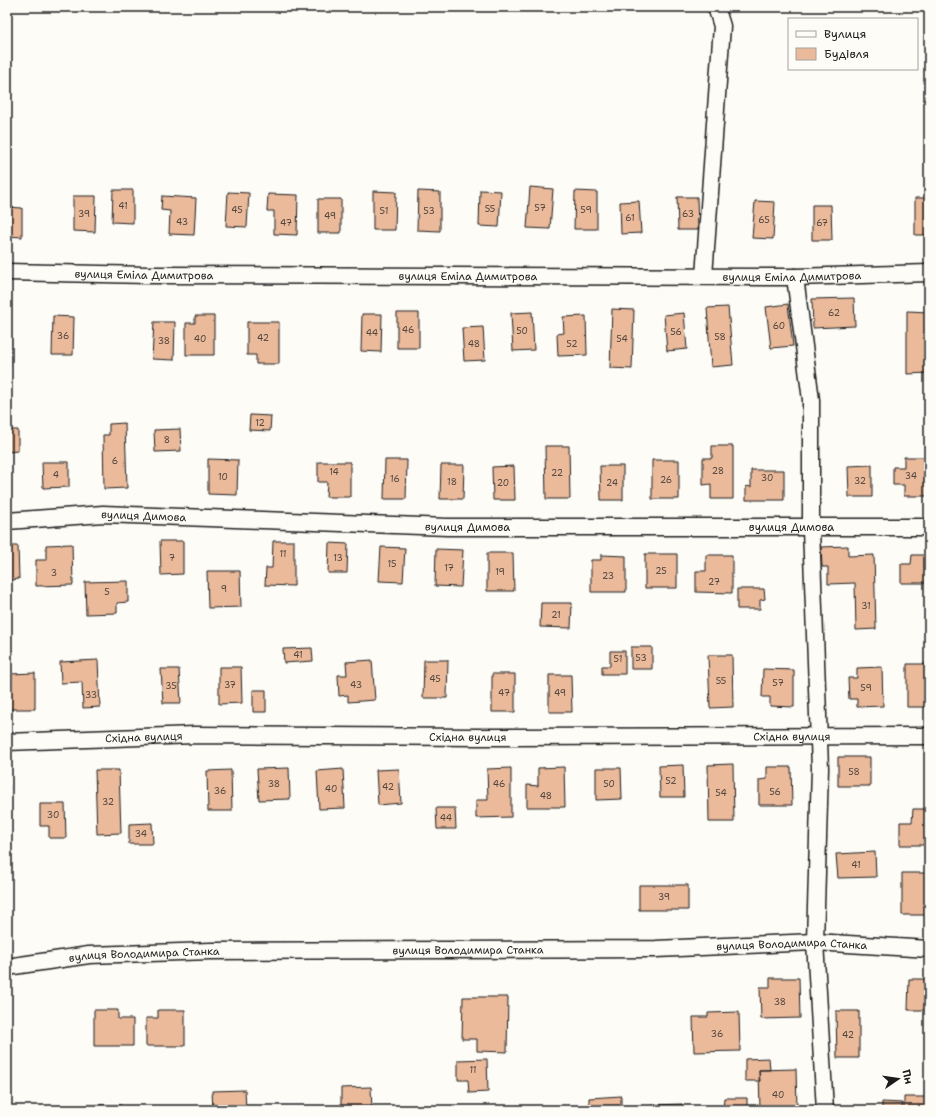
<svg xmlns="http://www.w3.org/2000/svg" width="936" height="1117" font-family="'Shantell Sans',sans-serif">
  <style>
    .building { fill: #ebba9b; stroke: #1c1c1c }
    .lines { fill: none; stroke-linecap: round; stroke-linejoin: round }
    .minor-casing { stroke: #1c1c1c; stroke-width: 19 }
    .minor { stroke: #fdfcf7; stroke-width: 16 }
    .labels { text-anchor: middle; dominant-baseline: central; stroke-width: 3.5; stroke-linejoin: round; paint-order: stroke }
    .number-label { font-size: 9px; fill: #50443c }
    .street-label { font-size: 11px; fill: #1c1c1c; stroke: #fdfcf7 }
  </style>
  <rect width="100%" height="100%" fill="#fdfcf7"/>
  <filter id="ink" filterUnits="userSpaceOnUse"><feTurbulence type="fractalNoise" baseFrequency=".025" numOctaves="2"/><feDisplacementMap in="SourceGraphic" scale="8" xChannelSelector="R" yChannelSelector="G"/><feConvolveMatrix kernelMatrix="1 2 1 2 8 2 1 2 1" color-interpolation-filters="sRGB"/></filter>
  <g filter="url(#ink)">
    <path class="building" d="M530,187L553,189L550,229L527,228Z
      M113,190H133V223L112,222Z
      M480,190L501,191L499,227L479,226Z
      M373,191L396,192L395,230H373Z
      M418,191L440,192V231L417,230Z
      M575,191L597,192V229H574Z
      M228,192L249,193L247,227L226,226Z
      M268,194L298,195L297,235L274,234V211H267Z
      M73,196H96L95,232L73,231Z
      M162,196L196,198L194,235L169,234L170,211L161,210Z
      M677,197H697L698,230H678Z
      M915,198H929V235H915Z
      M318,199H341V233H318Z
      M639,201L641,233L621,234L620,202Z
      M755,201L775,202L773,239L752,238Z
      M812,205H831L832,240H812Z
      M7,207L22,208V237L7,236Z
      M854,298L855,326L813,328L812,299Z
      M788,304L793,346L771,348L766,307Z
      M728,307L733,365L711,367L707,308Z
      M612,309L634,310L632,369L610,368Z
      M907,311L929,312V373L907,374Z
      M532,312L534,350L513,351L511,313Z
      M7,313H10V368H7Z
      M397,313H419V348H397Z
      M684,313L687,349L667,351L664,315Z
      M362,314H382L381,352L361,351Z
      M53,316L74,317L73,355H52Z
      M195,316H214V355H186V323H195Z
      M586,316L587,355L558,356L557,334L564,333L563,317Z
      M154,322H175L174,360L152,359Z
      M247,322H279V364H256V355H247Z
      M483,327L485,360L464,361L462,328Z
      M250,415L271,416L270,431L249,430Z
      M125,423L127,488L104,489L103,435H109V424Z
      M180,429L181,451L155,452L154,430Z
      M7,430H18V451L7,452Z
      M545,446H569L570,499H546Z
      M712,446H733V499H711V484L703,485V458H712Z
      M904,457H929V496H904V485H893V467H904Z
      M208,459L238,460L237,495L208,494Z
      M385,460H407L406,499H384Z
      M652,460H679V499H652Z
      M42,462H69V487L43,488Z
      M318,462H350V497H326L327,482H318Z
      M441,465H464L463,499H440Z
      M872,465V497H849L848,466Z
      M514,466L515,500H493L492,467Z
      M600,466H623V500H601Z
      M751,470H784V500H746V486L751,487Z
      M160,541H183V574L161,575Z
      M273,541H294V586L265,585L266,568H272Z
      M329,543L348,544L347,573H328Z
      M72,544L73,585L36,586V560H46V545Z
      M7,546H18L19,579L7,580Z
      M848,546V556L874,555L876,629L856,630L855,583L828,584V567H822L821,547Z
      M381,547L405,548L403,582L379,581Z
      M436,549L463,550L461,587L435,586Z
      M487,553H513L514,591H487Z
      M645,554H677V588H645Z
      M601,555L626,556V592H591V560H601Z
      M706,555H732V593L696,592V571H706Z
      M912,555H929V583H901V564H911Z
      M207,571H240L241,607L208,608Z
      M128,581V602L117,603V613L86,614L85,582Z
      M737,589H764L765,599L760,600V609H737Z
      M541,603H572L571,628L540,627Z
      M631,647H652V669H631Z
      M312,648L313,661L284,663L283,649Z
      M610,651H625V674H602V666H610Z
      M708,655H732L733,707L710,708Z
      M98,660L100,707L83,708L82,682L61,683L60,662Z
      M372,660L375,700L348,702V695L339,696L338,675H347L346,662Z
      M424,660H448L447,698H423Z
      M907,664H929V707H907Z
      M219,667H241L242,703L219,704Z
      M882,667L883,706L857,707V699H849L848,678H857V668Z
      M161,669H179L181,703H163Z
      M763,669L794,670V707L770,706V697H762Z
      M35,673V709H9V674Z
      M492,674H515V712H492Z
      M549,675H571L572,712H549Z
      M253,690H266V712H253Z
      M838,757H870V786H838Z
      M733,764L734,822H709L708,765Z
      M683,765L684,797H660L659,766Z
      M564,767L565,807H527V785L538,786V768Z
      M767,767H791L792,805H759V780L767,779Z
      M289,768L290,799L259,800L257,769Z
      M511,768V817L476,818V800H488L487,769Z
      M596,768H621L622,799L596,800Z
      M343,769L345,808L319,809L317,771Z
      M399,769L401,803L378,805L376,770Z
      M95,770H119L121,833L97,834Z
      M231,770L232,811H208L207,771Z
      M7,785H9L8,850H7Z
      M40,804H65L66,838H49V826H40Z
      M436,808H455L456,829H437Z
      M913,809H929V845H900V822H912Z
      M152,823L153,844H129V824Z
      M875,852L876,877L838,878L836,854Z
      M902,873H929V915H902Z
      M639,885H688V910H639Z
      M770,978H799L800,1018L761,1019L760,987H770Z
      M909,979H929V1010H908Z
      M463,997H508L507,1052L477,1051V1039H462Z
      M94,1010H118V1019H133V1046H94Z
      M158,1010H185V1046H146V1018H158Z
      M836,1011H859V1058H837Z
      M739,1012L740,1051L694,1052L693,1017H708V1013Z
      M769,1058L770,1070H759L760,1081H745V1059Z
      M487,1059L488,1092L469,1093L468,1080H458V1060Z
      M796,1069L797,1109L760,1110L759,1070Z
      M371,1087L372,1110H341V1088Z
      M245,1090L246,1110H213L212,1091Z
      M621,1096V1110H589V1098Z
      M904,1097H929V1110H904Z
      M724,1098H747V1110H723Z
      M882,1102L902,1103V1110H882Z
      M682,1104V1110H654L653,1105Z
      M79,1105H121V1110H79Z"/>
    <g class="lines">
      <defs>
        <g id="minor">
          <path id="s1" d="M7,272L147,275L795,277L929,273"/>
          <path d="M704,276L722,26L716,7"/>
          <path d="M795,277L811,400V529L820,768L815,942L825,1110"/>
          <path id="s2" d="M7,521L103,514L447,527H929"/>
          <path id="s3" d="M7,742L194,735L478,737L929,736"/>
          <path id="s4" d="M7,967L89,955L211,951L656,949L815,942L929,949"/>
        </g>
      </defs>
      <use href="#minor" class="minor-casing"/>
      <use href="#minor" class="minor"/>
    </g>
  </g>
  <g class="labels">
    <g class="number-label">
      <text x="123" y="206">41</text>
      <text x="540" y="208">57</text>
      <text x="490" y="209">55</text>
      <text x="237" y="210">45</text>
      <text x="586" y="210">59</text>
      <text x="384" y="211">51</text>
      <text x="429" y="211">53</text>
      <text x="84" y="214">39</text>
      <text x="688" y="214">63</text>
      <text x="330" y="216">49</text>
      <text x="630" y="218">61</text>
      <text x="764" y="220">65</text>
      <text x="182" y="222">43</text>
      <text x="286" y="223">47</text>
      <text x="822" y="223">67</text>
      <text x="834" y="313">62</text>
      <text x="779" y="326">60</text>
      <text x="408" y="330">46</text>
      <text x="522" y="331">50</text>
      <text x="676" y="332">56</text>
      <text x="372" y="333">44</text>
      <text x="63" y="336">36</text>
      <text x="720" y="337">58</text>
      <text x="263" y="338">42</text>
      <text x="200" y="339">40</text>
      <text x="622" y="339">54</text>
      <text x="164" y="341">38</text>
      <text x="474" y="344">48</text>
      <text x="572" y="344">52</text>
      <text x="260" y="423">12</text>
      <text x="167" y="440">8</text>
      <text x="115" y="461">6</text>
      <text x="718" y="471">28</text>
      <text x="334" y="472">14</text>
      <text x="557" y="473">22</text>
      <text x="56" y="475">4</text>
      <text x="911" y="476">34</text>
      <text x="223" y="477">10</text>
      <text x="767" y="478">30</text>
      <text x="395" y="479">16</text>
      <text x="666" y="480">26</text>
      <text x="860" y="481">32</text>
      <text x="452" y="482">18</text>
      <text x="503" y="483">20</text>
      <text x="612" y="483">24</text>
      <text x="283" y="554">11</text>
      <text x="172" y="558">7</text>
      <text x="338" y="558">13</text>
      <text x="392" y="564">15</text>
      <text x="449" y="568">17</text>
      <text x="661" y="571">25</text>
      <text x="500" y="572">19</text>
      <text x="54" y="573">3</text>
      <text x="608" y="576">23</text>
      <text x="714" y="582">27</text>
      <text x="224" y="589">9</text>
      <text x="107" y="592">5</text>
      <text x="866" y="606">31</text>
      <text x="556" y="615">21</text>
      <text x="298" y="655">41</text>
      <text x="641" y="658">53</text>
      <text x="618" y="659">51</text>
      <text x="435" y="679">45</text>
      <text x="721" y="681">55</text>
      <text x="778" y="683">57</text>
      <text x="230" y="685">37</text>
      <text x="356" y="685">43</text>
      <text x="171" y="686">35</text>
      <text x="866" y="688">59</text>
      <text x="504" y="693">47</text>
      <text x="560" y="693">49</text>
      <text x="91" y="695">33</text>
      <text x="854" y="772">58</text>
      <text x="671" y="781">52</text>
      <text x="274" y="784">38</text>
      <text x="499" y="784">46</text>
      <text x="609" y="784">50</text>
      <text x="388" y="787">42</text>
      <text x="331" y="789">40</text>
      <text x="220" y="791">36</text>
      <text x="775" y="792">56</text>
      <text x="721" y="793">54</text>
      <text x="546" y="796">48</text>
      <text x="108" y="802">32</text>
      <text x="53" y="815">30</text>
      <text x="446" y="818">44</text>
      <text x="141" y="834">34</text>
      <text x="856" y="865">41</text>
      <text x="664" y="897">39</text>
      <text x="780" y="1002">38</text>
      <text x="717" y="1034">36</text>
      <text x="848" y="1035">42</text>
      <text x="473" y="1070">11</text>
      <text x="778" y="1095">40</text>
    </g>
    <g class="street-label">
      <text stroke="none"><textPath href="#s1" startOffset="137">вулиця Еміла Димитрова</textPath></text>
      <text stroke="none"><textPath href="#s1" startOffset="785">вулиця Еміла Димитрова</textPath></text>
      <text stroke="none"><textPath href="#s1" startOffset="461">вулиця Еміла Димитрова</textPath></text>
      <text stroke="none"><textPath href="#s2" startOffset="137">вулиця Димова</textPath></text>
      <text stroke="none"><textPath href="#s2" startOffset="461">вулиця Димова</textPath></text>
      <text stroke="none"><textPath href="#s2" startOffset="785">вулиця Димова</textPath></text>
      <text stroke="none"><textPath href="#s3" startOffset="137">Східна вулиця</textPath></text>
      <text stroke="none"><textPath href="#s3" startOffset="461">Східна вулиця</textPath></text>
      <text stroke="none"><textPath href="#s3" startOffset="785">Східна вулиця</textPath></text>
      <text stroke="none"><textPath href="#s4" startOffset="786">вулиця Володимира Станка</textPath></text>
      <text stroke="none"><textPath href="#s4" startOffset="462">вулиця Володимира Станка</textPath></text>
      <text stroke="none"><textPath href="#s4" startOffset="138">вулиця Володимира Станка</textPath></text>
    </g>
  </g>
  <rect width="936" height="1117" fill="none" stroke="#fdfcf7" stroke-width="24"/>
  <rect x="12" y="12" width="912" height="1093" fill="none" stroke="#1c1c1c" stroke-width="1.5" filter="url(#ink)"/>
  <rect x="788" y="18" width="130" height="52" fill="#fdfcf7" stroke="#a3a29f"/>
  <rect x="796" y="31" width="20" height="6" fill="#fdfcf7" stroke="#a3a29f"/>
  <text x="824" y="38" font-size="12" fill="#1c1c1c">Вулиця</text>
  <rect x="796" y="48" width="20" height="12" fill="#ebba9b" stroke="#a3a29f"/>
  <text x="824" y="58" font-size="12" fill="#1c1c1c">Будівля</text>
  <g transform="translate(898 1079) rotate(77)" stroke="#fdfcf7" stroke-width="3" paint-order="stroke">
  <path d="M0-3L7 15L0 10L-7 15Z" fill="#1c1c1c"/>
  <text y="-6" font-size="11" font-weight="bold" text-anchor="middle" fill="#1c1c1c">Пн</text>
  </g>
</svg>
